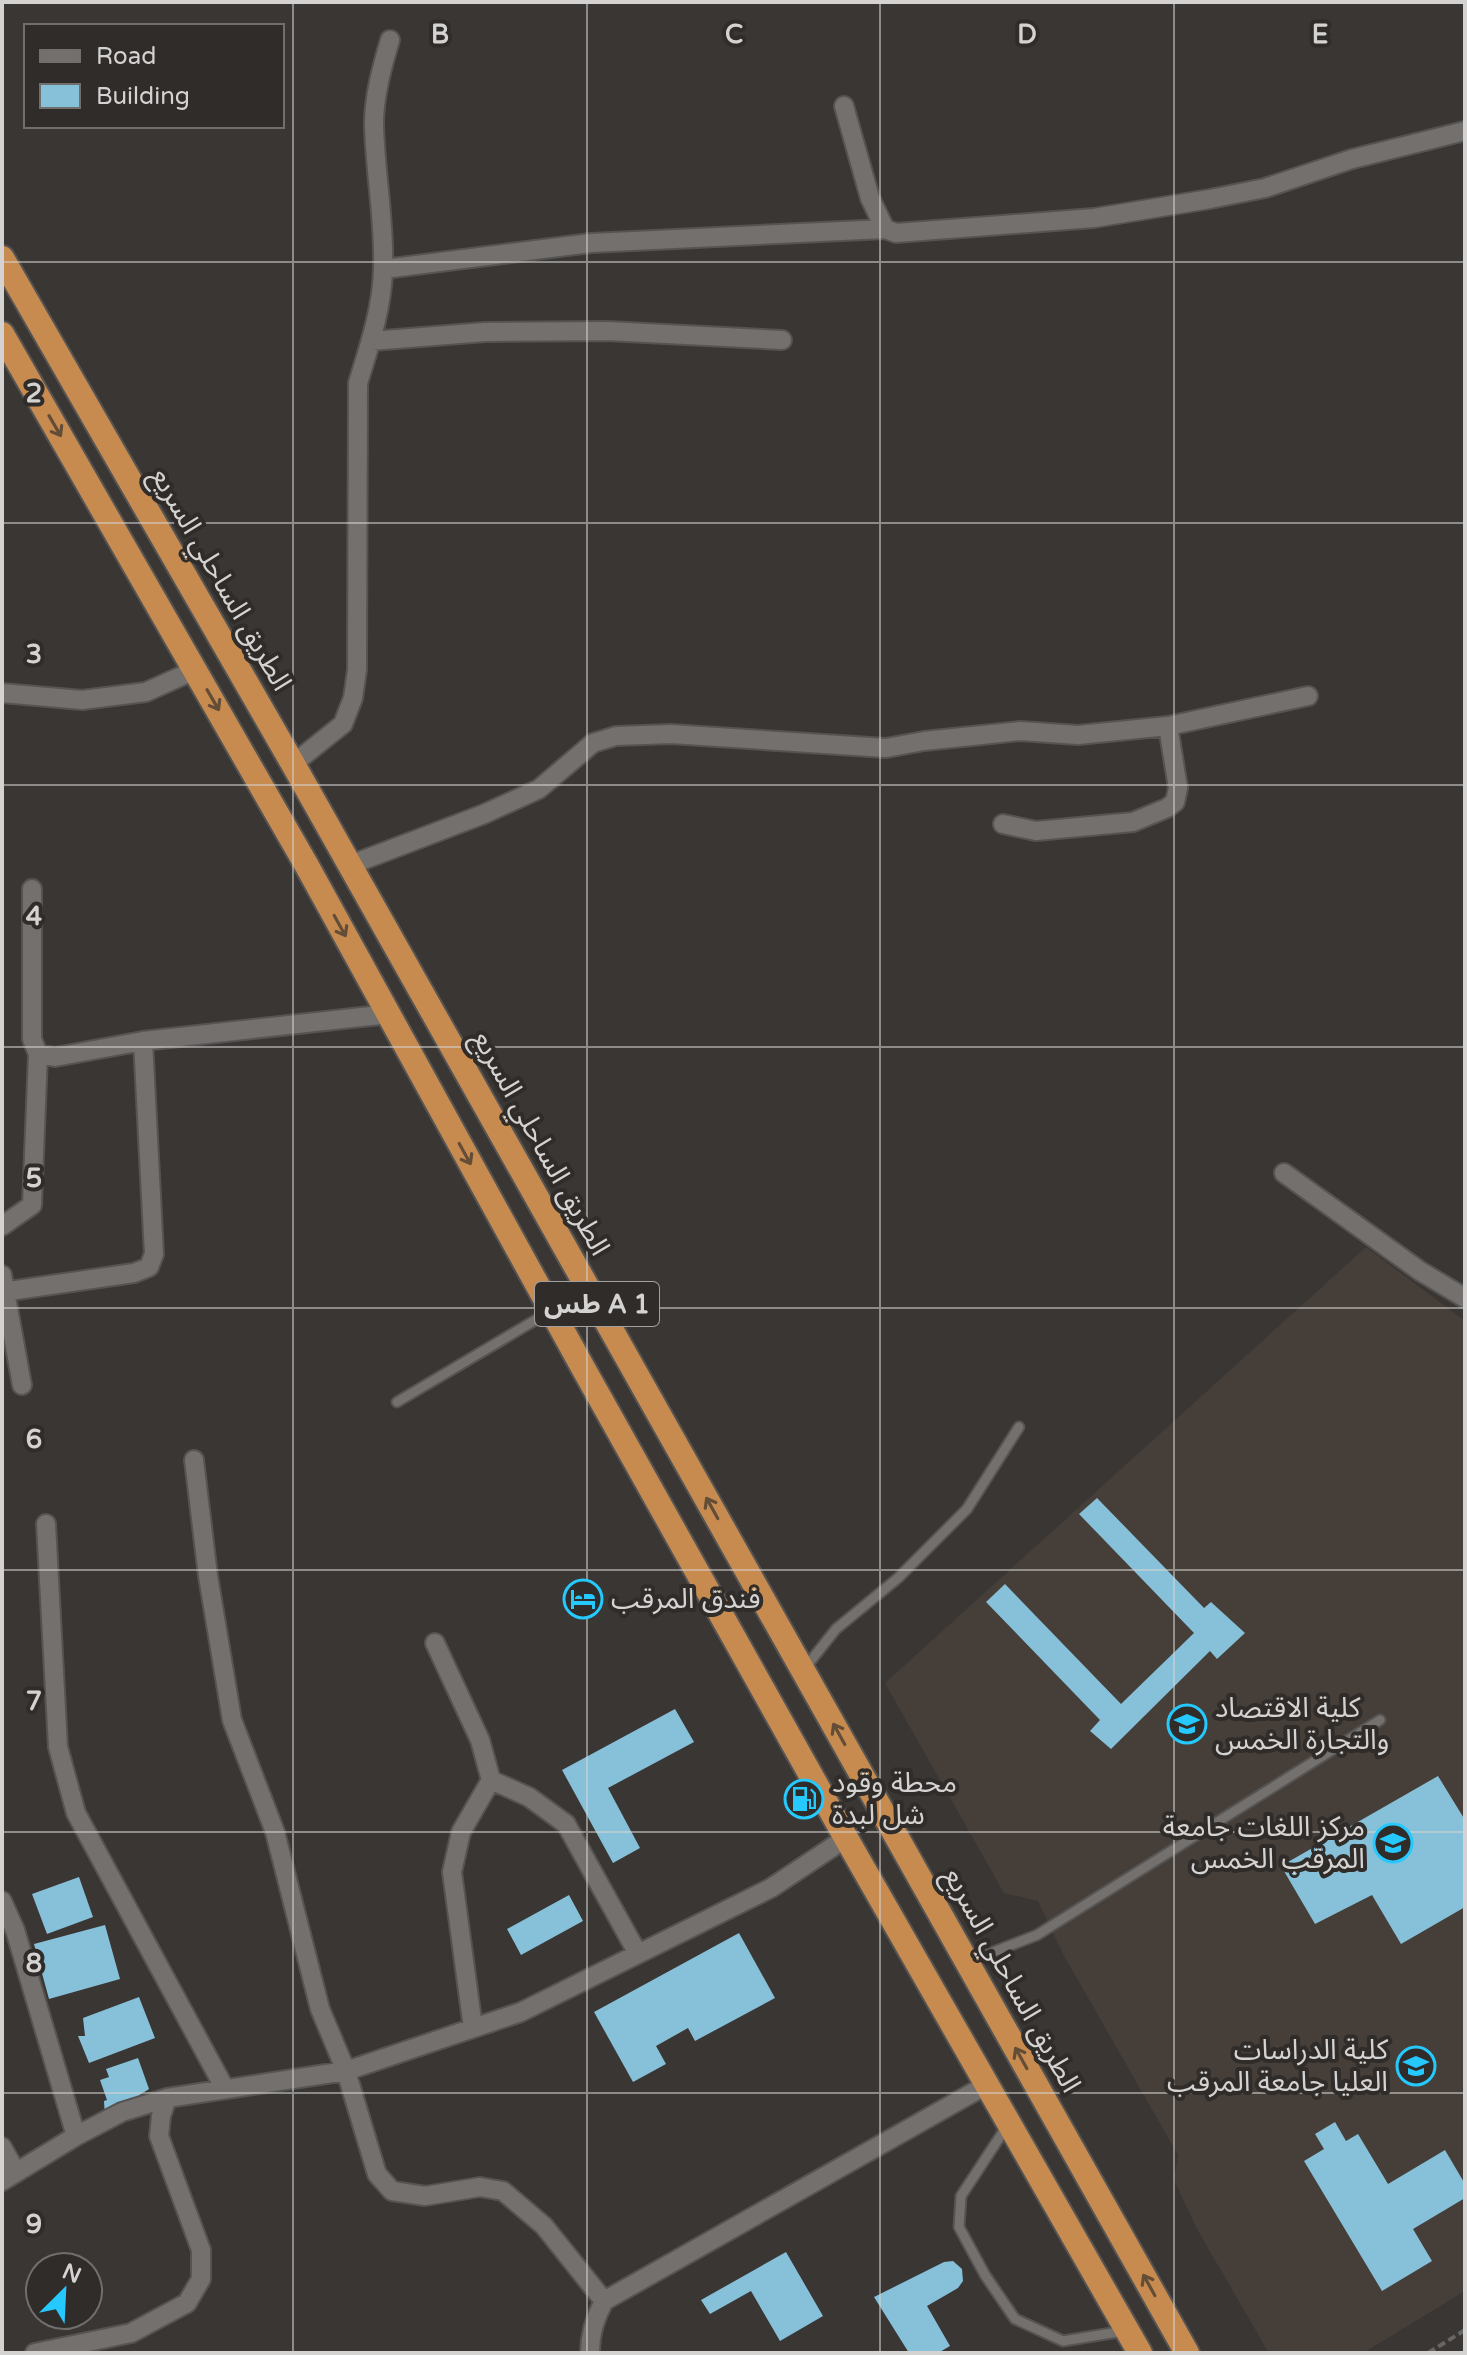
<svg xmlns="http://www.w3.org/2000/svg" width="1467" height="2355" font-family="'Varela Round','Noto Sans Arabic',sans-serif">
  <style>
    .built { fill: #463f39 }
    .building { fill: #87c0d9 }
    .lines { fill: none; stroke-linecap: round; stroke-linejoin: round }
    .lane-casing { stroke: #565453; stroke-width: 13 }
    .street-casing { stroke: #565453; stroke-width: 22 }
    .highway-casing { stroke: #565453; stroke-width: 28 }
    .path { stroke: #686563; stroke-width: 4; stroke-dasharray: 8 4; stroke-linecap: butt }
    .lane { stroke: #73706e; stroke-width: 9 }
    .street { stroke: #73706e; stroke-width: 18 }
    .highway { stroke: #c78b4f; stroke-width: 24 }
    .oneway { stroke: #644d37 }
    .grid { fill: none; stroke: #d5d3d2; stroke-width: 2; stroke-opacity: 0.55 }
    .labels { text-anchor: middle; dominant-baseline: central; stroke-width: 8; stroke-linejoin: round; paint-order: stroke }
    .shield { fill: #2f2c2a; stroke: #a3a1a0; stroke-width: 2 }
    .shield-label { font-size: 26px; font-weight: bold; fill: #d5d3d2 }
    .street-label { font-size: 28px; fill: #d5d3d2; stroke: #2f2c2a }
    .poi-label { font-size: 28px; fill: #d5d3d2; stroke: #2f2c2a; text-anchor: start }
    .grid-label { font-size: 26px; text-anchor: middle; font-weight: bold; fill: #d5d3d2; stroke: #2f2c2a; stroke-width: 8; stroke-linejoin: round; paint-order: stroke }
  </style>
  <rect width="100%" height="100%" fill="#393634"/>
  <path class="built" d="M1366,1247L1465,1321V2291L1363,2353H1269L1198,2231L1174,2180L1178,2155L1063,1954L1038,1901L1004,1893L885,1683Z"/>
  <path class="building" d="M1097,1498L1204,1608L1211,1602L1245,1633L1217,1659L1210,1651L1111,1749L1090,1731L1100,1720L986,1602L1005,1584L1121,1704L1194,1633L1079,1514Z
    M675,1709L694,1742L608,1788L640,1848L613,1863L562,1770Z
    M1438,1776L1465,1820V1907L1401,1944L1372,1895L1315,1924L1281,1866Z
    M79,1877L93,1917L47,1934L32,1894Z
    M569,1895L583,1921L521,1955L507,1929Z
    M105,1925L120,1979L49,1999L34,1944Z
    M739,1933L775,1998L695,2041L688,2028L656,2046L666,2064L633,2082L594,2012Z
    M139,1997L155,2038L89,2063L78,2036H85L83,2018Z
    M138,2058L149,2089L105,2117L104,2101L107,2100L100,2080L109,2077L106,2069Z
    M1335,2122L1346,2141L1358,2134L1388,2184L1445,2150L1465,2184V2198L1413,2229L1432,2261L1382,2291L1304,2161L1324,2149L1315,2134Z
    M786,2252L823,2316L780,2341L751,2291L710,2314L701,2300Z
    M953,2261L962,2269L963,2281L958,2288L927,2306L950,2346L938,2353H909L874,2297L944,2262Z"/>
  <g class="lines">
    <defs>
      <path id="lane" d="M397,1402L549,1312
        M805,1668L836,1629L898,1578L967,1509L1019,1427
        M970,1961L1037,1935L1380,1720
        M1007,2126L961,2196L959,2227L985,2275L1015,2319L1063,2341L1124,2331"/>
      <path id="street" d="M844,106L870,198L885,229L896,233L1094,218L1210,199L1265,188L1352,159L1465,131
        M384,269L591,243L885,229
        M371,341L485,332L607,331L782,340
        M2,693L82,700L146,692L195,670
        M293,764L343,724L353,698L357,670L358,383C369,347 382,309 383,270C385,222 375,173 374,124C374,96 382,67 390,40
        M1003,824L1036,831L1133,822L1167,808L1175,802L1178,788L1168,726
        M350,865L484,814L539,789L593,743L616,736L671,734L886,748L924,741L1020,731L1078,735L1168,726L1308,696
        M38,1054L55,1057L143,1041L389,1014
        M1284,1173L1420,1271L1465,1298
        M2,1226L32,1205L38,1054L32,1039V889
        M2,1275L22,1385
        M2,1292L134,1273L149,1267L154,1254L143,1041
        M194,1460L208,1576L232,1720L275,1832L320,2009L346,2071L377,2174L392,2191L425,2196L480,2187L503,2191L544,2226L604,2301
        M46,1524L58,1747L76,1813L225,2089
        M435,1643L480,1740L491,1780L461,1832L452,1872L473,2028
        M491,1780L529,1797L566,1824L638,1954
        M2,1901L15,1930L76,2136
        M2,2147L16,2172
        M2,2181L76,2136L122,2112L167,2098L346,2071L521,2012L771,1888L846,1838
        M35,2353L131,2333L187,2303L201,2279V2250L159,2136L161,2116L167,2098
        M590,2353C590,2333 595,2318 604,2301L988,2084"/>
      <path id="highway" d="M2,258L293,764L1187,2353
        M2,334L307,866L582,1366L846,1838L1140,2353"/>
    </defs>
    <use href="#lane" class="lane-casing"/>
    <use href="#street" class="street-casing"/>
    <use href="#highway" class="highway-casing"/>
    <path class="path" d="M1428,2353L1465,2330"/>
    <use href="#lane" class="lane"/>
    <use href="#street" class="street"/>
    <use href="#highway" class="highway"/>
  </g>
  <defs><path id="oneway-shaft" d="M-6 0H5M1.5-3L5.5 0L1.5 3" fill="none" stroke-width="1.6" stroke-linecap="round" stroke-linejoin="round" transform="scale(2)"/></defs>
  <g class="oneway">
    <use href="#oneway-shaft" transform="translate(55 426) rotate(60)"/>
    <use href="#oneway-shaft" transform="translate(213 700) rotate(60)"/>
    <use href="#oneway-shaft" transform="translate(340 926) rotate(61)"/>
    <use href="#oneway-shaft" transform="translate(465 1154) rotate(61)"/>
    <use href="#oneway-shaft" transform="translate(712 1508) rotate(-119)"/>
    <use href="#oneway-shaft" transform="translate(839 1734) rotate(-119)"/>
    <use href="#oneway-shaft" transform="translate(1021 2058) rotate(-119)"/>
    <use href="#oneway-shaft" transform="translate(1149 2285) rotate(-119)"/>
  </g>
  <path class="grid" d="M293,2V2353M587,2V2353M880,2V2353M1174,2V2353M2,262H1465M2,523H1465M2,785H1465M2,1047H1465M2,1308H1465M2,1570H1465M2,1832H1465M2,2093H1465"/>
  <defs>
    <symbol id="hotel-ring" viewBox="-11 -11 22 22"><circle r="9.5" fill="#2f2c2a" stroke="#26c9fe" stroke-width="1.5"/><path d="M-6-4.5h1.5V1H6V5H4.5V3h-9V5H-6ZM-4 0a1.8 1.8 0 1 1 3.6 0ZM.5 0V-2.5h3Q6-2.5 6 0Z" fill="#26c9fe"/></symbol>
    <symbol id="university-ring" viewBox="-11 -11 22 22"><circle r="9.5" fill="#2f2c2a" stroke="#26c9fe" stroke-width="1.5"/><path d="M0-5L7-2L0 1L-7-2ZM-4 1L0 2.5L4 1V4Q0 6-4 4Z" fill="#26c9fe"/></symbol>
    <symbol id="fuel-ring" viewBox="-11 -11 22 22"><circle r="9.5" fill="#2f2c2a" stroke="#26c9fe" stroke-width="1.5"/><path d="M-5.5-6h7V0h2V4h1.3V-2.5L3-4.5l.8-.8L6-3V5H2.5V1h-1V6h-7ZM-4.2-4.7v3.2H.2V-4.7Z" fill="#26c9fe"/></symbol>
  </defs>
  <g fill-rule="evenodd">
    <use href="#hotel-ring" x="561" y="1577" width="44" height="44"/>
    <use href="#university-ring" x="1165" y="1702" width="44" height="44"/>
    <use href="#fuel-ring" x="782" y="1777" width="44" height="44"/>
    <use href="#university-ring" x="1371" y="1821" width="44" height="44"/>
    <use href="#university-ring" x="1394" y="2044" width="44" height="44"/>
  </g>
  <g class="labels">
    <rect class="shield" x="535" y="1282" width="124" height="44" rx="6"/>
    <g class="shield-label">
      <text x="597" y="1304">طس A 1</text>
    </g>
    <g class="street-label">
      <text transform="translate(221 579) rotate(60)">الطريق الساحلي السريع</text>
      <text transform="translate(541 1143) rotate(61)">الطريق الساحلي السريع</text>
      <text transform="translate(1012 1980) rotate(61)">الطريق الساحلي السريع</text>
    </g>
    <g class="poi-label">
      <text x="611" y="1599">فندق المرقب</text>
      <text x="1215" y="1708">كلية الاقتصاد<tspan x="1215" dy="32">والتجارة الخمس</tspan></text>
      <text x="832" y="1783">محطة وقود<tspan x="832" dy="32">شل لبدة</tspan></text>
      <text x="1365" y="1827" text-anchor="end">مركز اللغات جامعة<tspan x="1365" dy="32">المرقب الخمس</tspan></text>
      <text x="1388" y="2050" text-anchor="end">كلية الدراسات<tspan x="1388" dy="32">العليا جامعة المرقب</tspan></text>
    </g>
  </g>
  <g class="grid-label">
    <text x="440" y="43">B</text>
    <text x="734" y="43">C</text>
    <text x="1027" y="43">D</text>
    <text x="1320" y="43">E</text>
    <text x="34" y="402">2</text>
    <text x="34" y="663">3</text>
    <text x="34" y="925">4</text>
    <text x="34" y="1187">5</text>
    <text x="34" y="1448">6</text>
    <text x="34" y="1710">7</text>
    <text x="34" y="1972">8</text>
    <text x="34" y="2233">9</text>
  </g>
  <rect width="1467" height="2355" fill="none" stroke="#d5d3d2" stroke-width="8"/>
  <rect x="24" y="24" width="260" height="104" fill="#2f2c2a" stroke="#716f6d" stroke-width="2"/>
  <rect x="40" y="50" width="40" height="12" fill="#73706e" stroke="#716f6d" stroke-width="2"/>
  <text x="96" y="64" font-size="24" fill="#d5d3d2">Road</text>
  <rect x="40" y="84" width="40" height="24" fill="#87c0d9" stroke="#716f6d" stroke-width="2"/>
  <text x="96" y="104" font-size="24" fill="#d5d3d2">Building</text>
  <g transform="translate(64 2291) rotate(24)"><circle r="38" fill="#2f2c2a" stroke="#716f6d" stroke-width="2"/>
  <path d="M0-6L14 30L0 20L-14 30Z" fill="#26c9fe"/>
  <text y="-12" font-size="22" font-weight="bold" text-anchor="middle" fill="#d5d3d2">N</text>
  </g>
</svg>
